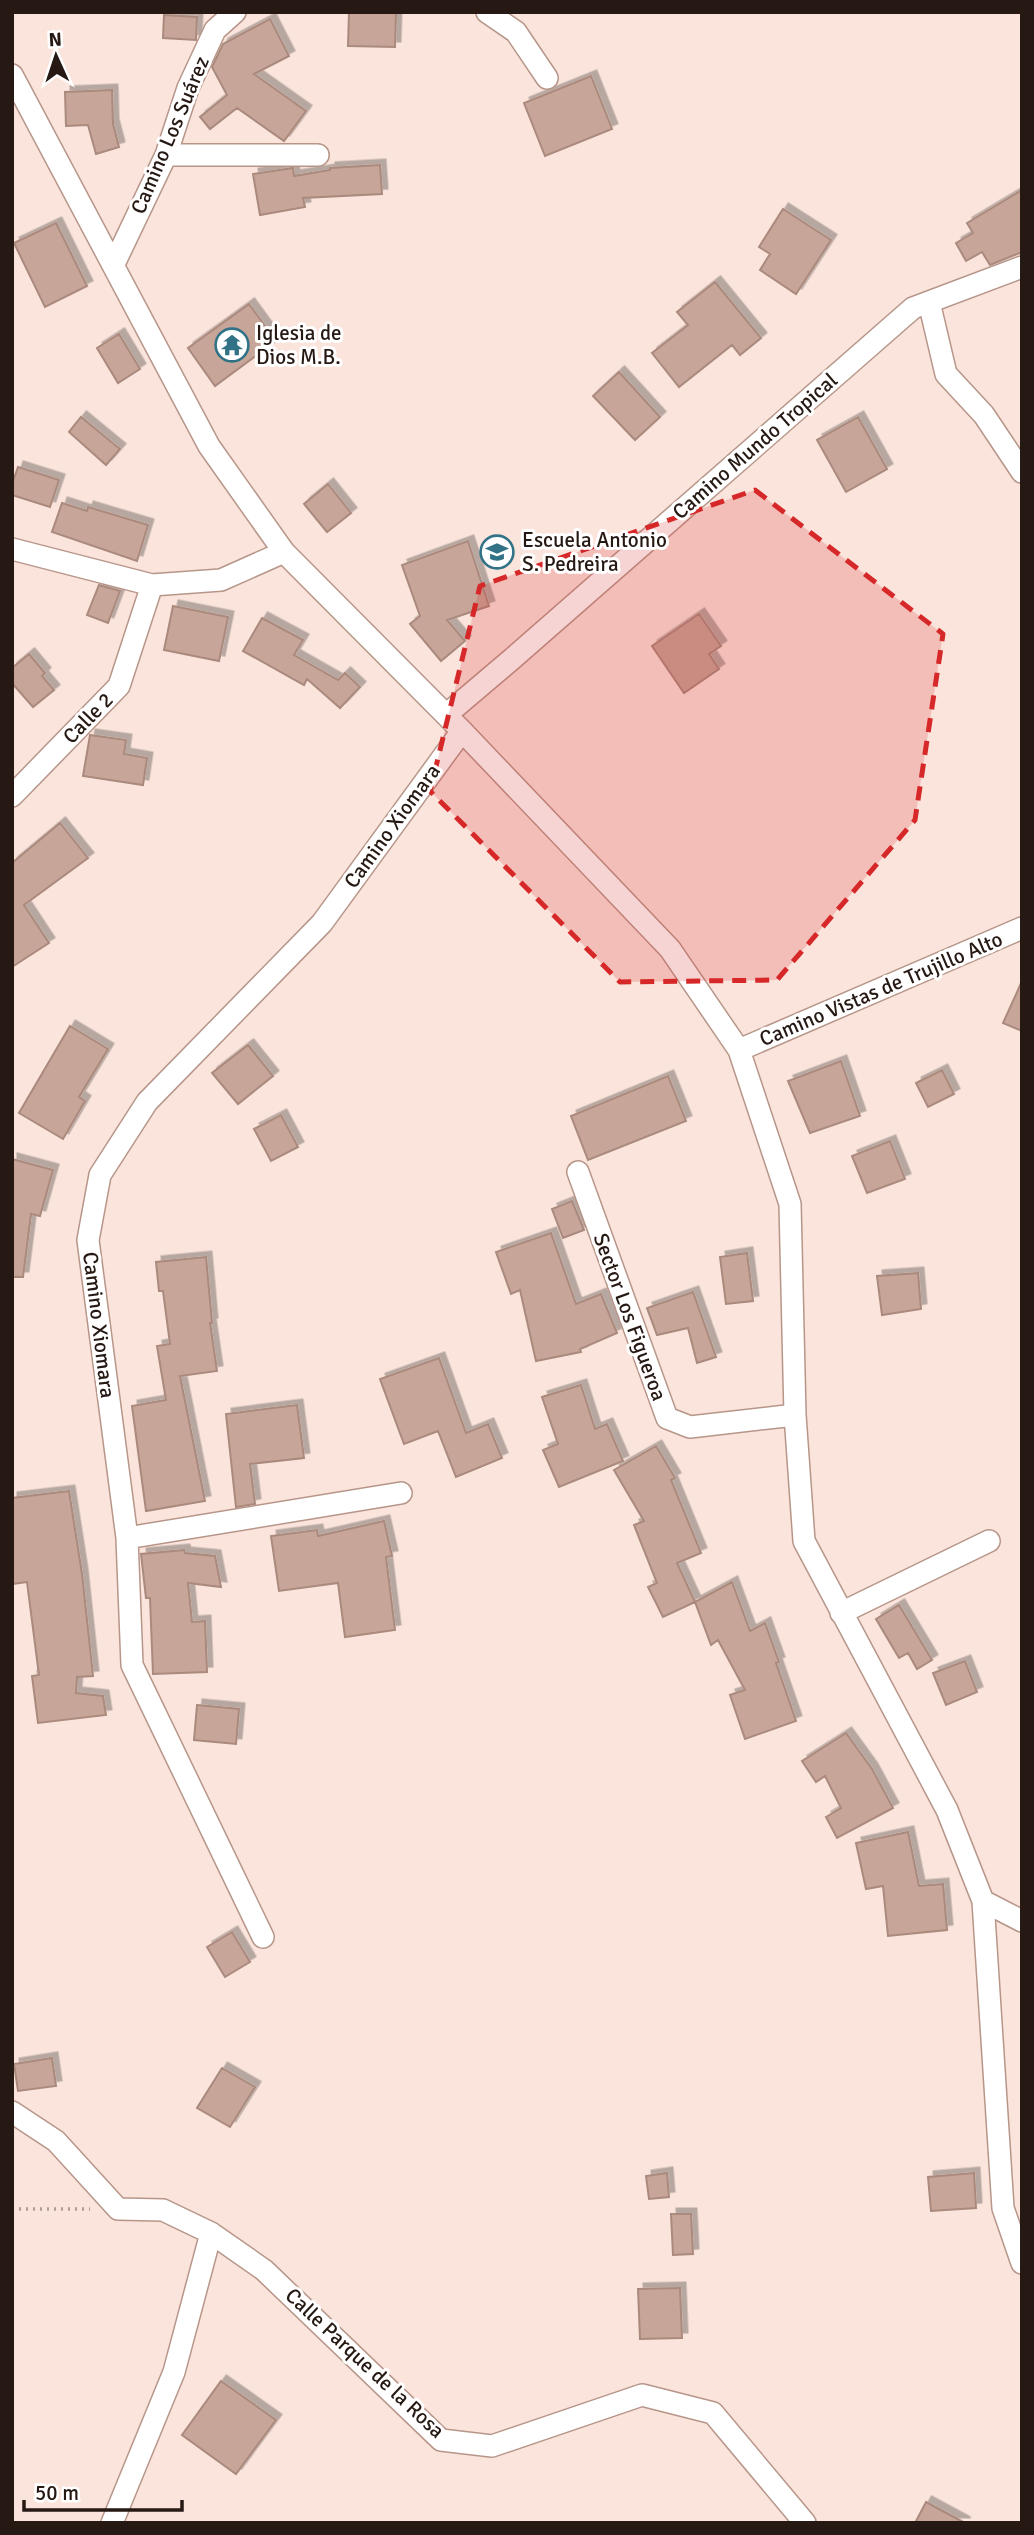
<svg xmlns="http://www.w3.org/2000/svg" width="1034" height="2535" font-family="Signika,sans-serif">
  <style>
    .building { fill: #c7a598; stroke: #ab8a7e; stroke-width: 2; filter: url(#shadow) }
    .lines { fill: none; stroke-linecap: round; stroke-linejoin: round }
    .minor-casing { stroke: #b79689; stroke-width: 24 }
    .path { stroke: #af9c95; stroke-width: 3.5; stroke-dasharray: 2 5; stroke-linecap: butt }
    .minor { stroke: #fff; stroke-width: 21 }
    .marked { fill: #d62828; fill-opacity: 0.2; stroke: #d62828; stroke-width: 5; stroke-dasharray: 14 9; stroke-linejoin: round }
    .labels { text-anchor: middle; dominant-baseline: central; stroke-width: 6; stroke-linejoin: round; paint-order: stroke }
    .street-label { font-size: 21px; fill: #261914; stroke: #fff }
    .poi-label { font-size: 21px; fill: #261914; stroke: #fff; text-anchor: start }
  </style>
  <defs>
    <filter id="shadow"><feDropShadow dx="5.5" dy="-5.5" stdDeviation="0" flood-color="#0004"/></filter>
  </defs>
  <rect width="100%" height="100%" fill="#fae4dc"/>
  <path class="building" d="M349,12H396L395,47L348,46Z
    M164,15L197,17L196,40L163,38Z
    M270,19L289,56L254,74L306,111L284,141L237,108L210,129L200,117L227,95L212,67L223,44Z
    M591,76L612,129L545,156L524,103Z
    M112,90L113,124L119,147L96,154L88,125L66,126L65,92Z
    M380,165L382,194L303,198L305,207L260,215L253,174L293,168L294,176L330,170V168Z
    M1022,190V252L990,265L982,252L966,261L956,243L973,233L967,223Z
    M783,209L831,240L796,294L760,270L770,254L759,247Z
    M56,223L87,286L45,307L14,243Z
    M715,282L761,338L740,355L732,345L679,387L652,353L688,325L677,312Z
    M249,304L276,341L215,386L188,348Z
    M119,334L140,369L118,383L97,348Z
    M619,372L660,417L635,440L593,396Z
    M81,417L120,449L106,465L69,432Z
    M858,417L887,469L846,492L817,440Z
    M18,467L59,480L50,507L12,495V484Z
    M328,484L351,513L327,532L304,504Z
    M62,503L87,511L88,507L148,525L137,561L52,532Z
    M468,541L489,606L447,620L465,641L441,661L410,624L420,616L402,565Z
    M99,585L120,591L108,623L87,615Z
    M173,606L228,617L219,661L164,650Z
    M699,614L721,646L709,654L719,669L684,693L652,646Z
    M262,618L303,640L294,655L338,680L345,673L360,687L340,708L307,679L304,685L243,651Z
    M29,654L45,673L42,676L54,690L33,707L12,683V668Z
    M90,735L126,740L124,754L147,758L143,785L83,776Z
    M60,823L88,858L24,905L49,943L12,967V863Z
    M1022,981V1031L1003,1023Z
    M70,1026L108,1049L79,1097L85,1101L63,1139L19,1113Z
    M248,1045L273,1076L238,1104L212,1073Z
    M841,1061L860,1116L810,1133L788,1081Z
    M942,1070L954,1094L928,1107L916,1083Z
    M668,1076L686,1121L588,1160L571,1116Z
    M281,1115L298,1147L271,1161L254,1129Z
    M890,1141L905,1179L867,1193L852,1156Z
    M12,1159L53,1170L40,1216L31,1214L23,1277H12Z
    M572,1201L584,1230L563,1238L552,1209Z
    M551,1233L576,1304L601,1294L617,1333L580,1349L581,1352L536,1361L520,1290L511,1294L496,1252Z
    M747,1253L753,1301L726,1304L720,1257Z
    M206,1257L212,1323H210L217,1371L180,1376L205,1501L146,1511L132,1406L166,1400L157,1346L170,1344L163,1291H159L156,1262Z
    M918,1273L921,1309L882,1315L877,1276Z
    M693,1292L716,1357L697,1363L688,1328L657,1335L647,1308Z
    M439,1358L466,1433L488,1424L502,1458L456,1477L438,1431L404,1444L380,1379Z
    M581,1385L595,1429L607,1424L623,1461L559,1487L543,1450L558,1444L542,1397Z
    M297,1405L304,1458L250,1464L255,1504L236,1507L226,1414Z
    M656,1446L675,1478L671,1480L701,1553L677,1563L695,1602L663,1617L648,1587L657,1583L634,1525L644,1521L614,1470Z
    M69,1491L82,1574L93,1676L77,1677L76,1693L103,1696L106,1715L38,1723L32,1676L39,1675L27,1582L12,1584V1498Z
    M384,1521L392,1556L386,1557L395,1630L345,1637L338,1583L279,1591L271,1536L317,1530L318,1536Z
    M184,1550L185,1553L215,1556L221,1587L188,1583L192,1622L205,1621L207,1672L153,1674L150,1598H146L141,1554Z
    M732,1582L750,1631L765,1623L779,1662L776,1663L796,1721L745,1739L730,1695L745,1690L718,1640L711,1645L695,1602Z
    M899,1605L932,1660L917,1669L908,1653L899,1658L876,1619Z
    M965,1661L977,1692L946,1705L933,1673Z
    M197,1705L239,1709L236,1744L194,1740Z
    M846,1733L872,1769L893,1808L837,1838L826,1817L841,1808L825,1776L816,1782L802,1761Z
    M908,1832L919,1886L943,1884L947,1930L888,1936L883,1886L866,1889L856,1843Z
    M232,1932L250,1962L225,1977L207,1947Z
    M52,2058L56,2086L18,2091L14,2064Z
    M222,2068L255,2087L230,2127L197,2108Z
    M667,2173L669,2197L649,2199L646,2176Z
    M974,2173L976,2208L931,2211L928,2177Z
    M671,2214H691L693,2254L673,2255Z
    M680,2288L682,2338L640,2339L638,2289Z
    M221,2381L276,2420L236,2474L182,2435Z
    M926,2502L965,2523H915Z"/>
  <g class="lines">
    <defs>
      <path id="minor" d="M487,12L516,32L547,78
        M12,75L209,446L284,552L462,731L670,949L739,1050L790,1204L795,1415L804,1541L947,1810L983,1901L1003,2208L1022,2263
        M166,155H318
        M114,264L166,155L188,88L215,30L235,12
        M929,302L946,374L984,415L1022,472
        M12,549L152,585L221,580L284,552
        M446,715L512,659L913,308L1022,267
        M12,796L119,686L152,585
        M739,1050L1022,928
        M578,1172L667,1418L690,1427L795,1415
        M127,1538L401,1493
        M841,1613L989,1541
        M983,1901L1022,1921
        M263,1937L132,1665L127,1538L88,1240L100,1175L147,1102L322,923L462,731
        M12,2112L56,2141L118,2209L163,2210L211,2233L264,2270L441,2440L492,2446L642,2395L713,2413L805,2523
        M112,2523L174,2372L211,2233"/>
    </defs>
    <use href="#minor" class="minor-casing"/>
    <path class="path" d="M12,2209H90"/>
    <use href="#minor" class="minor"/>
  </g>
  <path class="marked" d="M755,490L943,634L915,820L777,980L620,982L430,791L480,586Z"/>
  <defs>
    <symbol id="temple-ring" viewBox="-11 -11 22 22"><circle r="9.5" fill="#fff" stroke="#327286" stroke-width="1.5"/><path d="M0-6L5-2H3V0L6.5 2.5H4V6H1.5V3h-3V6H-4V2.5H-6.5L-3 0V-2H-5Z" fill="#327286"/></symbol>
    <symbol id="school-ring" viewBox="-11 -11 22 22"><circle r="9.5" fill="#fff" stroke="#327286" stroke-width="1.5"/><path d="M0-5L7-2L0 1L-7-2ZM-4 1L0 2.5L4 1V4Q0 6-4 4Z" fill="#327286"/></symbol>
  </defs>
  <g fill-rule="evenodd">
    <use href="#temple-ring" x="213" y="326" width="38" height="38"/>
    <use href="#school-ring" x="478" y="533" width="38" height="38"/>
  </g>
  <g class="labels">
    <g class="street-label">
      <text transform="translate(170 135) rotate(-67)">Camino Los Suárez</text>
      <text transform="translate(755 446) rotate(-41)">Camino Mundo Tropical</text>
      <text transform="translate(88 718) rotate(-46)">Calle 2</text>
      <text transform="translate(392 826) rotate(-54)">Camino Xiomara</text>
      <text transform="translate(881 989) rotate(-23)">Camino Vistas de Trujillo Alto</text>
      <text transform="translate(630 1317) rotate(70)">Sector Los Figueroa</text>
      <text transform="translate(99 1325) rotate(83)">Camino Xiomara</text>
      <text transform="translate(365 2363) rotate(43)">Calle Parque de la Rosa</text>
    </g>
    <g class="poi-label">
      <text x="256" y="333">Iglesia de<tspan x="256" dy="24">Dios M.B.</tspan></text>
      <text x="522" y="540">Escuela Antonio<tspan x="522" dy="24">S. Pedreira</tspan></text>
    </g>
  </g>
  <rect width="1034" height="2535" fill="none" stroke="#261914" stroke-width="28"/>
  <g transform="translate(56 56) rotate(357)" stroke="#ffffff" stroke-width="5" paint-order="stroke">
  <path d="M0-5L12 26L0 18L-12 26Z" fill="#261914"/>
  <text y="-10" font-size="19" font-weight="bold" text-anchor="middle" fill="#261914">N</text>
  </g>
  <path d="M24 2500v10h158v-10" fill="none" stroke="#261914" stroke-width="3.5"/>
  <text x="35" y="2500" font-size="21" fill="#261914" stroke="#ffffff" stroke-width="5" paint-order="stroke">50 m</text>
</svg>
